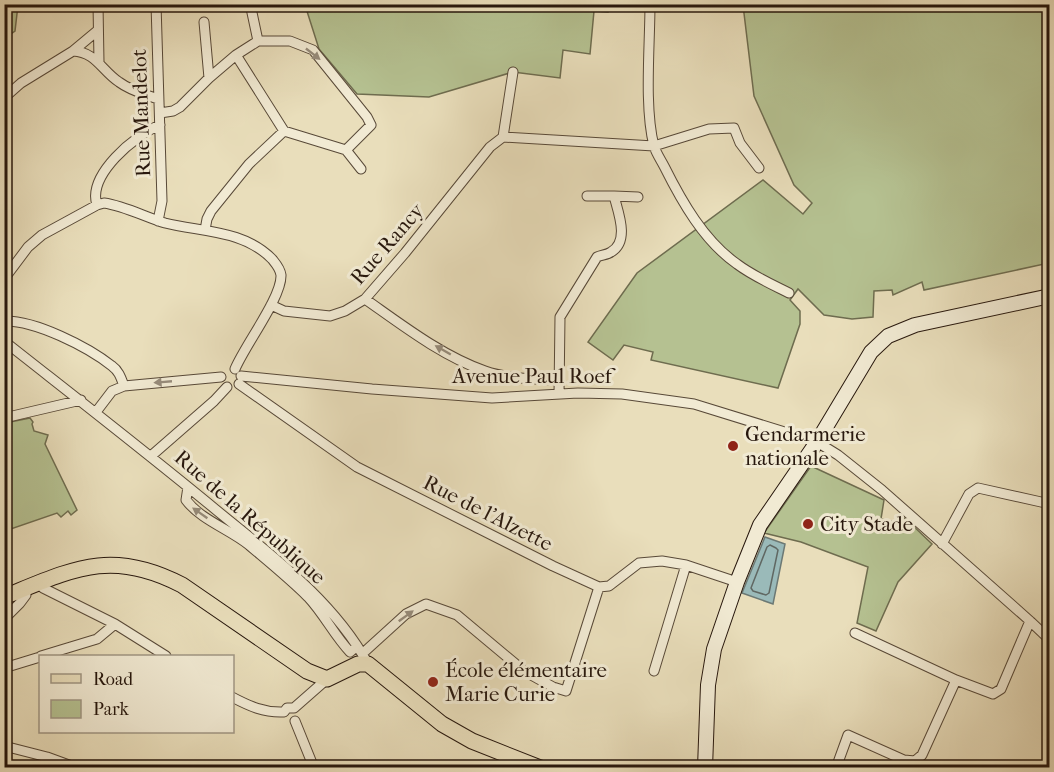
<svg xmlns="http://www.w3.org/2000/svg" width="1054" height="772" font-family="'IM FELL French Canon',serif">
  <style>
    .green { fill: #b5c191; stroke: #6e6c4f; stroke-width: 1.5 }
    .water { fill: #9abab9; stroke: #6c7974; stroke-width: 1.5 }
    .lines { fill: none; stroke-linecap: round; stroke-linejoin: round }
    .shore { stroke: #606863; stroke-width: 1.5 }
    .street-casing { stroke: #584938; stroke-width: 11 }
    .secondary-casing { stroke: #27170d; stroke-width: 16 }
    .primary-casing { stroke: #27170d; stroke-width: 17 }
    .street { stroke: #f1ead3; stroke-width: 9 }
    .secondary { stroke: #f1ead3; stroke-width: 14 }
    .primary { stroke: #e9debb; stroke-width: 15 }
    .oneway { fill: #968b7a }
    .poi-dot { fill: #8f2418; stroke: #f1ead3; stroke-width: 2 }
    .labels { text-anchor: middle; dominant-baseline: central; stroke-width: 6; stroke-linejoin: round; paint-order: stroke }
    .street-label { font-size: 21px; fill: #27170d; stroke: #f1ead3 }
    .poi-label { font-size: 21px; fill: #27170d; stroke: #f1ead3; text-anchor: start }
  </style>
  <rect width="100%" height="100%" fill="#e9debb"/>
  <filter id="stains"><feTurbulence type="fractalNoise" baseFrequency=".00333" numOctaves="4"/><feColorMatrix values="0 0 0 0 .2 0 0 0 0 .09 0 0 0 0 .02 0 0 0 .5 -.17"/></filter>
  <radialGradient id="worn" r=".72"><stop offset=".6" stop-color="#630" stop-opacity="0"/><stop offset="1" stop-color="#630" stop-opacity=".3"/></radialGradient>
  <path class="green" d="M5,4L18,5L15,31L5,38Z
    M305,5H609L608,12L594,11L590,54L563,50L560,78L513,72L429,97L357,94L319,49Z
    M743,5H1049V263L924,290L922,282L893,295L892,290L874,291L873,317L852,319L824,315L798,289L790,300L800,311V324L778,388L651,360L653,352L624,345L613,360L588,342L637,273L763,180L803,214L812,203L794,185L754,96Z
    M30,418L33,422L32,424L34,431L48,435L45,444L77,510L71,515L68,511L61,517L57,513L5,531V423Z
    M811,466L884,500L881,519L903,524L905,518L932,544L898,582L876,631L857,623L868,567L801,542L764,533Z"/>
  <path class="water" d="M765,537L785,544L773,604L742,593Z"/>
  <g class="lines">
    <path class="shore" d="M770,545L776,548L778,550L769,593L766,595L753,591L751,588L767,547Z"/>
    <defs>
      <path id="street" d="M98,4L99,62
        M156,4L162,201L158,221
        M650,4C650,46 644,107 654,146C656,153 661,160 664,166C682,202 704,241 737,264C753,276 771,284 789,293
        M251,8L258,41
        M204,22L209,78
        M73,51L97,31
        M236,55L284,131
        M4,98L21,83L73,51C96,52 102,71 119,82C131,91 144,94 158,99
        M160,113L173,111L180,107L209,78L236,55L258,41
        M503,137L513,72
        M346,150L361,169
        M614,196L638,197
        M97,205C87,175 135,135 160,125
        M205,230L207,219L211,211L249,164L284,131L346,150L371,125L367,117L313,50L290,41H258
        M4,279L28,247L42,235L97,205L104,203C125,206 145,217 165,223C201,232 244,230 272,259C276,264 280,268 281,275C282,297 245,345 235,369
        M365,299C402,325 442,356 485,371C508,379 535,379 559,380
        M271,305L284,311L330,316L345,311L365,299L405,253L490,147L503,137L654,146L709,129L734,128L740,143L759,168
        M4,321C35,320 88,347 112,366C119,371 121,378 124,386
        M4,341C75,397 146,452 215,509C271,555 333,600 368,664
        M241,376L372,389L492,398L578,393L622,394L694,404L817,442L838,455L882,490L1030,621L1050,640
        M239,384L357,467L553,566L599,587L609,586L639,563L662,561L686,565L737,582
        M559,394L560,317L597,257C601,255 607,255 611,252C630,241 618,212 614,196H587
        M96,412L112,391L124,386L221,377
        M4,418L81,400
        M151,456L214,401L227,387
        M188,487L186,500C201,520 229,529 249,545C269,562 290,579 308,597C324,614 334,635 350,652L357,646
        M942,544L969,494L978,488L1050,504
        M41,582L43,588L115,624L166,656
        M4,619L20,603L26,595L25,589
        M855,633L956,680
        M362,654L406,614L426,604L457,615L524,671L553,687L566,691L599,587
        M41,656L97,639L115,624
        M4,668L40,657
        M654,671L686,565
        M232,697C249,706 264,713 284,712L287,708H294L327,679
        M295,721L314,768
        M4,746L47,757L77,768
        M836,768L848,735L904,760L915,761L922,755L956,680L993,694L1001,689L1030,621"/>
      <path id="secondary" d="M705,768L708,685L714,649L737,582L760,525L817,442L871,352L888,336L915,325L1050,296"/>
      <path id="primary" d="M4,597C73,569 111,548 182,585L307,671L327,679L358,664H368L442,724L472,741L540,768"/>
    </defs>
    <use href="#street" class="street-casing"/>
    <use href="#secondary" class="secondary-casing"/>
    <use href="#primary" class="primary-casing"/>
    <use href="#street" class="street"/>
    <use href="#secondary" class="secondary"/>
    <use href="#primary" class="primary"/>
  </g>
  <defs><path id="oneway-solid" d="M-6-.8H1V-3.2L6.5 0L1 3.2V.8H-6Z" transform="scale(1.5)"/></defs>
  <g class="oneway">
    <use href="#oneway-solid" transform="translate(313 54) rotate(38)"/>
    <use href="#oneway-solid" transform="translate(443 350) rotate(-150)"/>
    <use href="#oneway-solid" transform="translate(163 382) rotate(175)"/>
    <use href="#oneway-solid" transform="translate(200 513) rotate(-145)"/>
    <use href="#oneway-solid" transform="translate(406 616) rotate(-36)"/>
  </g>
  <g class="poi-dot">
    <circle cx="733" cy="446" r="6"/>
    <circle cx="808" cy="524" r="6"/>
    <circle cx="433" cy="682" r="6"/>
  </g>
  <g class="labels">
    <g class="street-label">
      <text transform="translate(141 113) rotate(-92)">Rue Mandelot</text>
      <text transform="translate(387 244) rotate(-49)">Rue Rancy</text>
      <text x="532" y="376">Avenue Paul Roef</text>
      <text transform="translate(488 513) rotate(27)">Rue de l'Alzette</text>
      <text transform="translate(250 517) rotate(41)">Rue de la République</text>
    </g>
    <g class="poi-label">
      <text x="745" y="434">Gendarmerie<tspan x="745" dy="24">nationale</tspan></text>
      <text x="820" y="524">City Stade</text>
      <text x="445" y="670">École élémentaire<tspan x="445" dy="24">Marie Curie</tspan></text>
    </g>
  </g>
  <rect width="1054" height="772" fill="none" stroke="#e9debb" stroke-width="24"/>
  <rect x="6" y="6" width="1042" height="760" fill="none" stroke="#27170d" stroke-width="3"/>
  <rect x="12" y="12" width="1030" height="748" fill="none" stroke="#27170d" stroke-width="1.5"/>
  <rect x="39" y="655" width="195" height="78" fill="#f1ead3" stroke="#a09684" stroke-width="1.5"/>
  <rect x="51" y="674" width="30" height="9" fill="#e9debb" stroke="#a09684" stroke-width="1.5"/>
  <text x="93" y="685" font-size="18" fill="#27170d">Road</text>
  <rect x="51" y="700" width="30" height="18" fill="#b5c191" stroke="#a09684" stroke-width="1.5"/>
  <text x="93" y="715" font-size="18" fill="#27170d">Park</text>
  <rect width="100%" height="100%" filter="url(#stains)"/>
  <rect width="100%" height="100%" fill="url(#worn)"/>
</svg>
